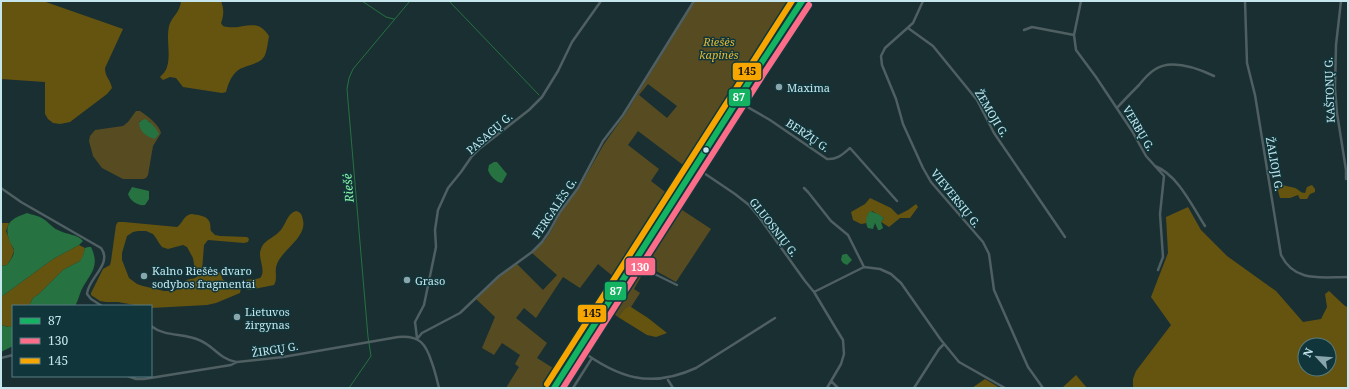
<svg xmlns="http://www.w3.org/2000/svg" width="1349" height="389" font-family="'Noto Serif',serif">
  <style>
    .green { fill: #574c21; fill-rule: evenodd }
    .forest { fill: #65540f; fill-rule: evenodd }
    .water { fill: #267240 }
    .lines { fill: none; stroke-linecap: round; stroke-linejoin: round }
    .stream { stroke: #267240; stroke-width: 1 }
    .street { stroke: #4f5f62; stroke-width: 2.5 }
    .secondary { stroke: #556a6e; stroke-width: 4 }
    .bus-1-casing { stroke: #10363c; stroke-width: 9 }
    .bus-2-casing { stroke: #10363c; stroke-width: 9 }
    .bus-3-casing { stroke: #10363c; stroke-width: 9 }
    .bus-1 { stroke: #13b361; stroke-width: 6 }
    .bus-2 { stroke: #fb6d88; stroke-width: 6 }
    .bus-3 { stroke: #f7a600; stroke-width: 6 }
    .poi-dot { fill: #89a6ac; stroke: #10363c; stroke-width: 1.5 }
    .bus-dot { fill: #c5e6ed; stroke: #10363c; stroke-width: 1.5 }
    .labels { text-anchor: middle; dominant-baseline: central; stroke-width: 3; stroke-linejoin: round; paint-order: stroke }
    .park-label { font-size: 11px; font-style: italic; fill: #e2b936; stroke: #10363c }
    .poi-label { font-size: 11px; fill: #c5e6ed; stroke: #10363c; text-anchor: start }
    .street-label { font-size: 11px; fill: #c5e6ed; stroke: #10363c }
    .water-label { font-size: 12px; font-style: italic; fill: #89f2a3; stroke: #10363c }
    .line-badge { stroke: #10363c; stroke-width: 1.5 }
    .badge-label { font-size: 11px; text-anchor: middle; font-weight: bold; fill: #fff }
    .pale-badge-label { font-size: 11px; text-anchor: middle; font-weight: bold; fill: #111 }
  </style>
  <rect width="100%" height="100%" fill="#1a2f32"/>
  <path class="green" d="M695,1H799L691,171L638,131L628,145L659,169L651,181L673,198L620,282L598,264L580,288L563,277L536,318L524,308L516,318L547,343L537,358L561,373L552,388H506L519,367L515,364L520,355L502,343L494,355L482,348L495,317L476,299L505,272L517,264L543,290L557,275L532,253L545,240L550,233L561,212L579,188L604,144L626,113ZM648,84L677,106L667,118L639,95Z
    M136,111H140C147,116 159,124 161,133L153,146L148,175L146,178L143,179H123L102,168L93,156L89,141L90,136L95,130L123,126L128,122ZM139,121H149L155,129L152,138L145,134Z
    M673,204L711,229L676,282L647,266L634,289L640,293L631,307L625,308L618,317L606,309Z"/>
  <path class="forest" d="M1,1H43L123,29L105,68C105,77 110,79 112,88L107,94L70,122L60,124L53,123L48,119L45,114V82L1,79Z
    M181,1H221C224,9 224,15 221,23L223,26C241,32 256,15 269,36C268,42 267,50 265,55C260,66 244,64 236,72C230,78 228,85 226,92L222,93L183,87L176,78L170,77L163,80L160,77C163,74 166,71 167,67C171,54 166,39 169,26C172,16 180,13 181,1Z
    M1279,185C1285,185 1290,187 1295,188C1300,190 1300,193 1305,193L1307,187L1312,185L1315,189V192L1310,194L1307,199H1300L1298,195L1290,198H1280L1277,187Z
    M870,198L891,208L898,215L908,210L916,204L918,207L910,218H900L889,227L881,222L884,218L872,211L867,216V223L861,224L853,220L851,212L865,204Z
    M1188,207L1201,230L1227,256L1276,291L1303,322L1321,319L1327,307L1325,294L1329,291L1345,306L1348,307V388H1133V379L1136,371L1171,325L1151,297L1168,253L1166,217ZM1305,345H1329V369H1305Z
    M296,211C301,212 302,215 303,220C307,237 282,250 277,264C274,271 278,279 274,285L249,290L246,289L245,283L246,280C250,279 259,280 261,277C266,269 257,257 261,249C263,241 273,238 279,232C286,226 286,214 296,211Z
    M191,214C197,215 206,215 209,221C211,224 210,228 211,231L215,235L220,236L247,237L249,239L248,242L244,243L208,240L204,245L202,271L204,272L217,271L220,273L223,280L241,288L240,293L216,303L207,305L151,308V306H140L118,302H106L100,301L91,295V293L103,269L110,265L111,261L116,225L118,222H124L177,227C183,223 183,216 191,214ZM138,231H146L153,234L156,238L159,243L162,247L168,249L183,245L187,247L193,258L195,270L198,271L199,274C195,281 191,277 185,281C181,283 178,288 175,291H164L143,286L137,284L129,278L122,260V253L127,236L133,232Z
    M1,223H9L6,231L14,251L11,259L7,265L1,266Z
    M79,245L85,248L83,257L80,261L63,270L39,294L33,298L29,306H13V326L9,327L1,325V297L53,259Z
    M628,307H631L648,318L667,333L656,337L647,335L618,317L625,308Z
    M1076,375L1087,388H1062Z
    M985,379L1000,388H972Z"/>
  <path class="water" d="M145,119C150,121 158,130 159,134L155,139C146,137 139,131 139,122Z
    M494,162H497L507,174L502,183C496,182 490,176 488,170L489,165Z
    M132,187L149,191V199L145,205C138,206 130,201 128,194Z
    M870,211L878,214L884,218L881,222L883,228L880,230H878L875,223L873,229L868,228C865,224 866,215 870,211Z
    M27,213C33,215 40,216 45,220C50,224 54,229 60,231C68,235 77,234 83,241L79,245L53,259L1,297V266L7,265C10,261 14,256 14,251C14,248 11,245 10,242C3,224 10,219 27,213Z
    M88,247H91C101,268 89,274 81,291C79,296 78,301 75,306H29L33,298L39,294L63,270L80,261L83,256L85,248Z
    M845,254H847L852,260L847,265L843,263L841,260L842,255Z
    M1,325L8,327L13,326V346L1,352Z"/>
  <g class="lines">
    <path class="stream" d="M362,1L386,17L394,19
      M449,1L539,95
      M349,388L371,356L368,337L347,89L349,78L353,69L410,1"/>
    <path class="street" d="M923,1L913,23L885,48L881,56L882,65L896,99L903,124L923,168L931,182L983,242L989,254L994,290L1028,367L1043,388
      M1081,1L1074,35L1076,50L1096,77L1132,131L1146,156L1164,176L1160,214L1163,257L1158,270
      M1245,1L1247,63L1255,95L1281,255C1295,283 1321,277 1348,277
      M1341,1L1336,45L1335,88L1337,113L1346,170V179
      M908,28L933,46L977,100L994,133L1065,237
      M1024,30L1032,27L1074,35
      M737,101L770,120L827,159C837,160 843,154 850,148L897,201
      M1117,108C1124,100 1131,93 1139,85C1143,80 1148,74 1154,70C1171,58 1197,68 1214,76
      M1155,166C1178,175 1192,206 1205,226
      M695,167L735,194L749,205L759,217L805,281L814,292L835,327L843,340L844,354L841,364L827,388
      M1,188L21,202L101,248C113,264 88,278 87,294L91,299L102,306
      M804,188L808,192L831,221L848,235L864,267
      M634,264L677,285
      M814,292L864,267L880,269L891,274L901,283L941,340L959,362L1005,388
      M151,326C165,337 183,333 199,340C213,345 219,359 236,362
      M417,338L415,322L424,305L436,247L435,230L438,210L448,188L461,172L472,156L479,149L529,110L542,97L558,71L572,42L601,1
      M417,339L422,333L460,313L499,276L532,252L542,242L549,232L560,212L578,188L603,141L623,115L694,1
      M579,349C618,378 650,389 696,368L775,318
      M1,358L13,355
      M128,376L136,379H144L231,365L237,362L283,357L398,337C420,335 426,344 432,363C435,371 437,380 439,388
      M668,380L673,388
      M831,381L838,388
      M573,388L592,358
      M914,388L939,349L944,344"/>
    <path class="secondary" d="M554,388L756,71L802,1"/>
    <defs>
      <path id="bus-1" d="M554,388L756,71L802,1"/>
      <path id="bus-2" d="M563,388L763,75L809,5"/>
      <path id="bus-3" d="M547,384L792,1"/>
    </defs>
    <use href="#bus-1" class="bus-1-casing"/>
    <use href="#bus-2" class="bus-2-casing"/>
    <use href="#bus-3" class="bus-3-casing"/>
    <use href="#bus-1" class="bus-1"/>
    <use href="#bus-2" class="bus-2"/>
    <use href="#bus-3" class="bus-3"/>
  </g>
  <g class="poi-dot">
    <circle cx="779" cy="87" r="4"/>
    <circle cx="144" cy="276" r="4"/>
    <circle cx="407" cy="280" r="4"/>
    <circle cx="237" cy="317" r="4"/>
  </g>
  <circle class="bus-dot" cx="706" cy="150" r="3.5"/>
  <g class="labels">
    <g class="park-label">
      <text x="719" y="41">Riešės<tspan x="719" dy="13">kapinės</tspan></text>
    </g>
    <g class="poi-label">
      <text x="787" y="87">Maxima</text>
      <text x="152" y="270">Kalno Riešės dvaro<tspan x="152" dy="13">sodybos fragmentai</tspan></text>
      <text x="415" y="280">Graso</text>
      <text x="245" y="311">Lietuvos<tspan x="245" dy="13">žirgynas</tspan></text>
    </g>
    <g class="street-label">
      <text transform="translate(1329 90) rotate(-92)">KAŠTONŲ G.</text>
      <text transform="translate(992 113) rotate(59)">ŽEMOJI G.</text>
      <text transform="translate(1139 128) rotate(59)">VERBŲ G.</text>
      <text transform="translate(489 133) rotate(-41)">PASAGŲ G.</text>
      <text transform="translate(808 135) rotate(34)">BERŽŲ G.</text>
      <text transform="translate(1275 164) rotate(80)">ŽALIOJI G.</text>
      <text transform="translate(956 198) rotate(51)">VIEVERSIŲ G.</text>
      <text transform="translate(554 208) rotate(-56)">PERGALĖS G.</text>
      <text transform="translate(774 227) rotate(52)">GLUOSNIŲ G.</text>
      <text transform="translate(275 349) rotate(-9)">ŽIRGŲ G.</text>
    </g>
    <g class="water-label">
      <text transform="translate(348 188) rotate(-95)">Riešė</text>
    </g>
  </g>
  <g class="line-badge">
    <rect x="732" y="62" width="30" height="19" rx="4" fill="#f7a600"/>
    <rect x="728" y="88" width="23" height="19" rx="4" fill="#13b361"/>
    <rect x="625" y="257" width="31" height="19" rx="4" fill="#fb6d88"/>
    <rect x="604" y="281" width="23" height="20" rx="4" fill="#13b361"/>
    <rect x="577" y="304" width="30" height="19" rx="4" fill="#f7a600"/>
  </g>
  <g class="badge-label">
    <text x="739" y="101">87</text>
    <text x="640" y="271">130</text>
    <text x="616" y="295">87</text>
  </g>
  <g class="pale-badge-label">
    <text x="747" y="75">145</text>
    <text x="592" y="317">145</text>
  </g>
  <rect width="1349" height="389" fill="none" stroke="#c5e6ed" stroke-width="4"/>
  <rect x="12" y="305" width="140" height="72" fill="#10363c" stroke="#587c83"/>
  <rect x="20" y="318" width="20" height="6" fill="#13b361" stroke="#587c83"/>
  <text x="48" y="325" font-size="12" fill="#c5e6ed">87</text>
  <rect x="20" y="338" width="20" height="6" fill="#fb6d88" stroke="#587c83"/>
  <text x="48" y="345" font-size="12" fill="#c5e6ed">130</text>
  <rect x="20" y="358" width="20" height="6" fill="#f7a600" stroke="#587c83"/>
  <text x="48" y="365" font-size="12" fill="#c5e6ed">145</text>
  <g transform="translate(1317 357) rotate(296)"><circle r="19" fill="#10363c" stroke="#587c83"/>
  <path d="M0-3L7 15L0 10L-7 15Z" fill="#89a6ac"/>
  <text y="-6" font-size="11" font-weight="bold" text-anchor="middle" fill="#c5e6ed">N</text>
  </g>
</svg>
